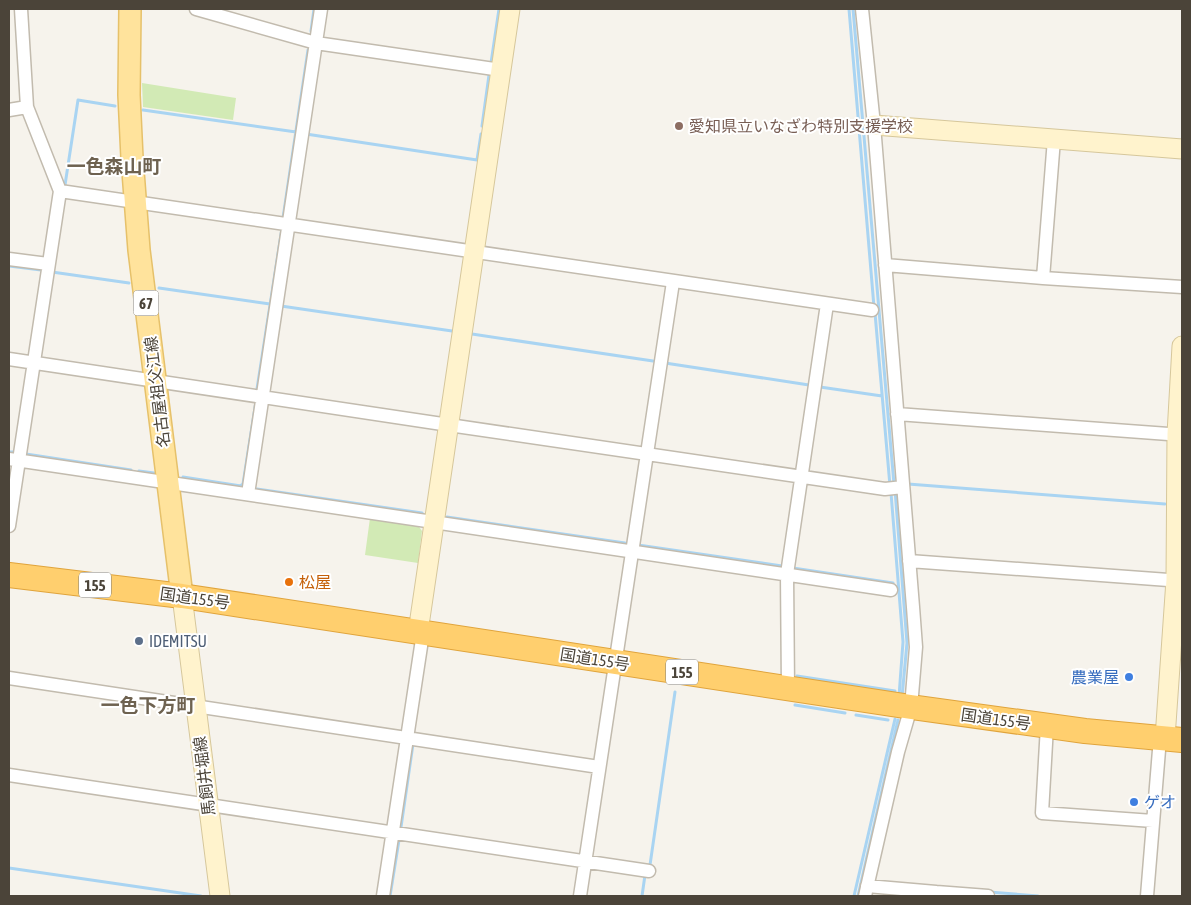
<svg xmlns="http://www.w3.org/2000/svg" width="1191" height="905" font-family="'Asap Condensed','Noto Sans JP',sans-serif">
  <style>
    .green { fill: #d2eab5 }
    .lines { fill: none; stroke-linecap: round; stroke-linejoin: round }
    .stream { stroke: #a9d4f2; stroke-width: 3 }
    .street-casing { stroke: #c2bbae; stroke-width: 15 }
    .secondary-casing { stroke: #d6c79b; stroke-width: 21 }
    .primary-casing { stroke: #e6c16a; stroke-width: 24 }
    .highway-casing { stroke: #e0a43c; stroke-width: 26 }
    .street { stroke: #fff; stroke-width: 12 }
    .secondary { stroke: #fff3cd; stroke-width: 19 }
    .primary { stroke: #ffe39c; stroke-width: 21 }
    .highway { stroke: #ffcf6e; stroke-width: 24 }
    .education-dot { fill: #8d6e63; stroke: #fff; stroke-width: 2 }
    .food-dot { fill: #e8710a; stroke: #fff; stroke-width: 2 }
    .service-dot { fill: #5c6f8a; stroke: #fff; stroke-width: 2 }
    .shop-dot { fill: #3f7fe0; stroke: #fff; stroke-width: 2 }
    .labels { text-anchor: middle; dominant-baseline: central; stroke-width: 4; stroke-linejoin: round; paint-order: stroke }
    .shield { fill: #fff; stroke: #817c74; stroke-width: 1 }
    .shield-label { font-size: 15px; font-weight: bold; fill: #4b4439 }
    .education-label { font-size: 16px; fill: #785e54; stroke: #fff; text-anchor: start }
    .street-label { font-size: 16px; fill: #4b4439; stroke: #fff }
    .food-label { font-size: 16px; fill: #c56008; stroke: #fff; text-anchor: start }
    .service-label { font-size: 16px; fill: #4e5e75; stroke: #fff; text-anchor: start }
    .shop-label { font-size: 16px; fill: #366cbe; stroke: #fff; text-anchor: end }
    .quarter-label { font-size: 19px; font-weight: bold; fill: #6e6250; stroke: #fff }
  </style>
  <rect width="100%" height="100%" fill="#f6f3ec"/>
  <path class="green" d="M142,83L236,98L233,120L143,107Z
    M370,518L417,524L422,531L418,563L365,555Z"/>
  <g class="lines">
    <path class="stream" d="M849,9L874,307
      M853,9L894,484
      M311,31L314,9
      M491,63L499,9
      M143,110L296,132
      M482,126L489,75
      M306,134L477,160L481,134
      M65,185L78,100L115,106
      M283,218L308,50
      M9,266L41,270
      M52,272L129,283
      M159,288L270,304
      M281,306L452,331
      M875,313L890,486
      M472,334L653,361
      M665,363L809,385
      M820,387L882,396
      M257,389L282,228
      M9,452H13
      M26,454L131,470
      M139,471L154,473
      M183,477L241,486
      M908,484L1165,504
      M240,486L243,484L256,401
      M257,489L422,513
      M895,490L907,643L902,697
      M891,493L903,642L899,696
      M447,517L625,543
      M638,545L782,566
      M793,568L893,583
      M797,676L895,691
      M795,705L845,713
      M856,715L888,720
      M401,827L413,744L416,745
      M650,865L675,692
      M9,868L201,896
      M989,892L1038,896
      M390,896L399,840
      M642,896L645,875
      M854,896L895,719
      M858,896L898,720"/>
    <defs>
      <path id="street" d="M196,9L316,43L501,70
        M862,9L874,125L913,607L916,647L911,707L898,752L865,896
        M9,110L27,107
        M60,191L872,310
        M9,259L48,264
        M885,265L1043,278L1182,287
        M1043,278L1054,139
        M9,359L449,425L885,489L903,487
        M897,414L1182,435
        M9,459L891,590
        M248,494L321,9
        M9,526L60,191L27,107L21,9
        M909,561L1182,581
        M9,678L599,767
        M788,689L787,574L827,304
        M1047,726L1042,813L1153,821
        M9,775L649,871
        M867,886L936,892
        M383,896L423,633
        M580,896L673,282
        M936,896V892L988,896
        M1147,896L1160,738"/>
      <path id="secondary" d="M874,125L1182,149
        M182,596L220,896
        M418,632L510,9
        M1165,738L1176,580L1177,434L1182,346"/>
      <path id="primary" d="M130,9L129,95L132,158L139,250L182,596"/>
      <path id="highway" d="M9,575L182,596L911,707L1085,731L1182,740"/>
    </defs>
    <use href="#street" class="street-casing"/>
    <use href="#secondary" class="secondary-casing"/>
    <use href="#primary" class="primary-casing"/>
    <use href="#highway" class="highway-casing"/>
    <use href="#street" class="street"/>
    <use href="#secondary" class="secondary"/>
    <use href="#primary" class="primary"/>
    <use href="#highway" class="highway"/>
  </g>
  <circle class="education-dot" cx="679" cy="126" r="5"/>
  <circle class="food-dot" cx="289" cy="582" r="5"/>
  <circle class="service-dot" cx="139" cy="641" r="5"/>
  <g class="shop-dot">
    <circle cx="1129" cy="677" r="5"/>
    <circle cx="1134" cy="802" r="5"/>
  </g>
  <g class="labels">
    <g class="shield">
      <rect x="133.5" y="290.5" width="25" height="25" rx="4"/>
      <rect x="79" y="572.5" width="32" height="25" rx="4"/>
      <rect x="666" y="659.5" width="32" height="25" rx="4"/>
    </g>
    <g class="shield-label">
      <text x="146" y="303">67</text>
      <text x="95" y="585">155</text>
      <text x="682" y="672">155</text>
    </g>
    <g class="education-label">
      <text x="689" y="126">愛知県立いなざわ特別支援学校</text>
    </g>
    <g class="street-label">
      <text transform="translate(157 392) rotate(-97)">名古屋祖父江線</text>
      <text transform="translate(195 598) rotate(8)">国道155号</text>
      <text transform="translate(595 659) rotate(9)">国道155号</text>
      <text transform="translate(996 719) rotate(8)">国道155号</text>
      <text transform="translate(204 776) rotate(-97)">馬飼井堀線</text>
    </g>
    <g class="food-label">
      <text x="299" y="582">松屋</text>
    </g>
    <g class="service-label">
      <text x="149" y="641">IDEMITSU</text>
    </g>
    <g class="shop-label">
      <text x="1119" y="677">農業屋</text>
      <text x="1144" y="802" text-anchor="start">ゲオ</text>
    </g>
    <g class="quarter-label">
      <text x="114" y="166">一色森山町</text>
      <text x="148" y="705">一色下方町</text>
    </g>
  </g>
  <rect width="1191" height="905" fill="none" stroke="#4b4439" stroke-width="20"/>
</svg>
